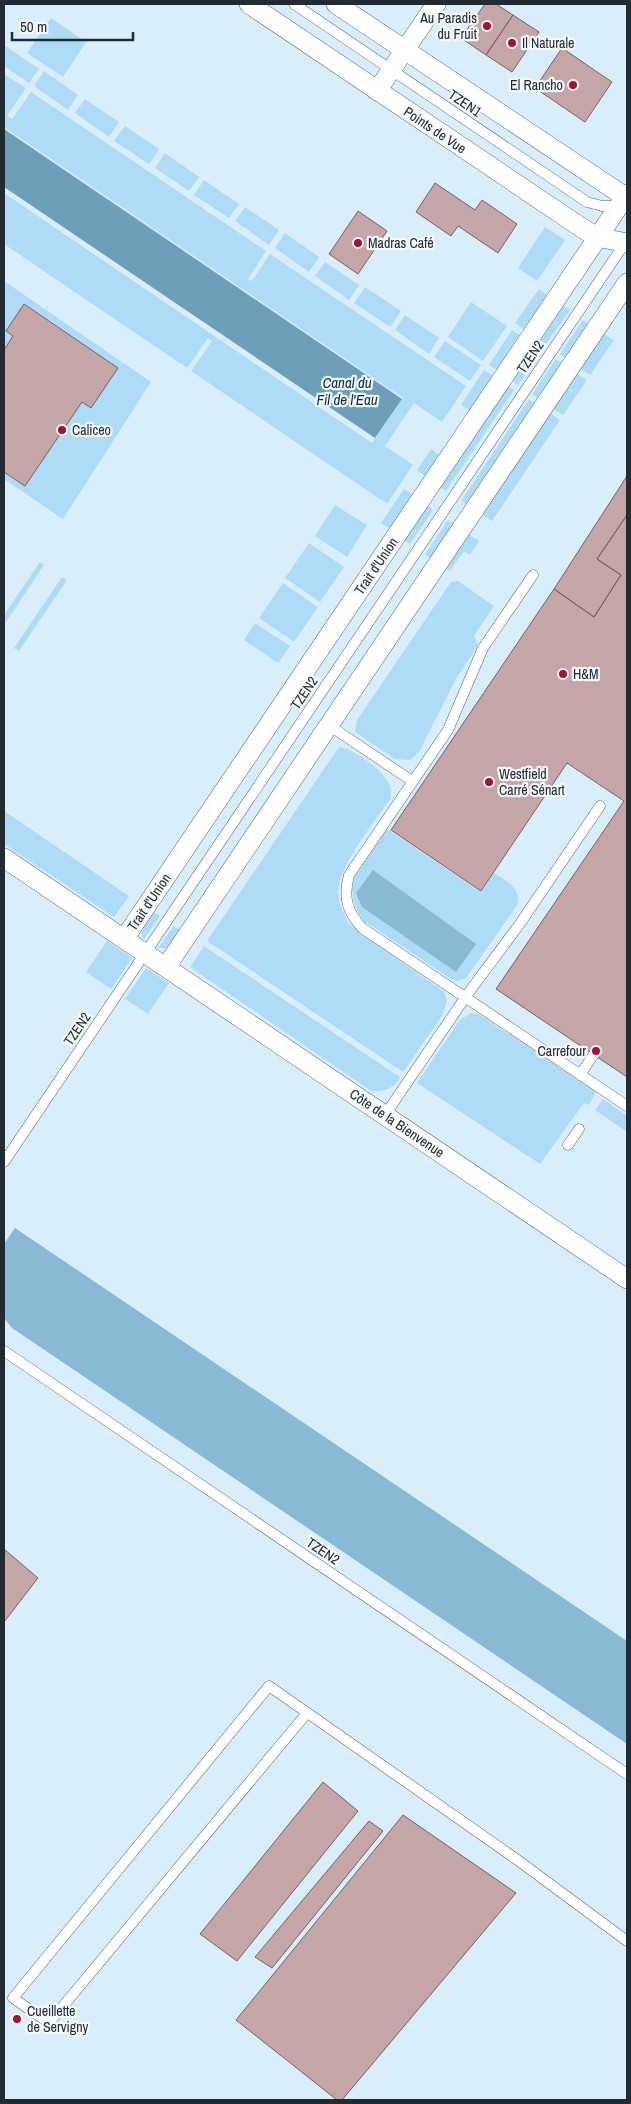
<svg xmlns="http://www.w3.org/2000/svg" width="631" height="2104" font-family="'Archivo Narrow',sans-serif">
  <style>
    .green { fill: #aedcf7 }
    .forest { fill: #88bad6 }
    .water { fill: #6e9fba }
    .building { fill: #c5a6a6; stroke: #7c6060 }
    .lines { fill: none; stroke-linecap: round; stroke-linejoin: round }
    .service-casing { stroke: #4e6775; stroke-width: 11 }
    .minor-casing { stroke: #4e6775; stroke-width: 20 }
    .service { stroke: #fff; stroke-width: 10 }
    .minor { stroke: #fff; stroke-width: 19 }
    .poi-dot { fill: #a80f30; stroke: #f3f8fc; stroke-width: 2 }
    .labels { text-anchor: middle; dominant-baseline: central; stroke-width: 4.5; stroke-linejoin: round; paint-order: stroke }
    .poi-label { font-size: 14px; fill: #212b31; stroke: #f3f8fc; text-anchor: start }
    .street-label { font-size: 14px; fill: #212b31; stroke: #f3f8fc }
    .water-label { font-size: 15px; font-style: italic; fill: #012e42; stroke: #f3f8fc }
  </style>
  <rect width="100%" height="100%" fill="#d8eefb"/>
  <path class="green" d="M51,18L86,42L63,77L27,53Z
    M4,45L39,69L29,83L4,66Z
    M44,71L78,95L68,110L34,86Z
    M4,74L26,88L7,116L12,119L31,92L266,251L248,279L252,281L270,254L466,386L442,422L414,403L385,446L413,465L387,504L191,371L212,341L208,338L187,368L4,244V193L372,443L403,398L4,127Z
    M85,99L119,122L109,137L75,113Z
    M125,126L159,149L149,164L114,141Z
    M165,153L199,177L189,191L155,168Z
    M204,180L239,204L229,218L194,195Z
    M245,207L279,230L269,245L235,221Z
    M545,227L565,240L537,281L518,268Z
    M285,233L319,257L309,272L275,248Z
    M325,262L359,285L349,300L315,276Z
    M4,281L151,382L63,519L4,479Z
    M365,287L401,311L390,327L354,303Z
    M539,289L552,298L528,332L515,323Z
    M471,302L507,326L483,361L448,337Z
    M559,303L570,310L546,344L535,337Z
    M405,315L439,338L429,354L395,330Z
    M583,320L593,327L570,361L560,354Z
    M512,330L524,338L501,373L489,365Z
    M601,332L614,340L590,375L577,366Z
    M445,341L481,365L470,381L434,357Z
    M532,342L542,350L518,385L508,378Z
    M556,359L566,366L543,402L532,394Z
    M484,370L497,378L474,413L461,405Z
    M573,371L587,380L563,415L550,406Z
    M505,383L514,390L446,491L437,484Z
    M529,399L539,406L471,507L461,501Z
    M547,411L560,420L492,521L479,512Z
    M431,449L442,457L428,478L417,470Z
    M404,489L416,497L393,531L381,523Z
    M424,503L433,510L410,544L401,538Z
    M335,505L367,525L347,557L315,536Z
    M448,520L458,526L435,561L425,554Z
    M466,532L479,541L470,555L464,551L450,571L443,566Z
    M309,543L344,567L320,602L285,578Z
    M40,562L44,565L4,625V615Z
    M62,577L67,580L19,651L14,648Z
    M458,581L494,606L474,636L478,645L456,679L419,752L410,760L395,759L355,732L357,720L451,582Z
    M283,583L318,607L294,642L259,618Z
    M255,623L290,646L278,663L244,640Z
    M339,747C353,748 382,770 388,782C391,787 391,792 391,798C375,821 340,864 338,891C338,903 344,914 349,924L440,989L444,992L447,1000L442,1016L403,1072L207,941Z
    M4,811L129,896L114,917L4,844Z
    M387,829L481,892L494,873C507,881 524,890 516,907L466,978L457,981L451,979L364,921C353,907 350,893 355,876Z
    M150,910L160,916L144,939L141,933Z
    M174,926L183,932L167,948H158Z
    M107,941L132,958L111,989L86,972Z
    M204,946L400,1077C393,1089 385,1092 371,1091L190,967Z
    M146,968L169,983L148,1014L125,999Z
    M471,1013L478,1014L596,1092L589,1105L584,1103L540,1164L417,1083L460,1020Z
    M603,1099L627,1116V1132L595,1110Z"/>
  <path class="forest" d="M373,870L476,944L456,972L362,907L356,893Z
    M15,1228L627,1641V1744L12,1328L4,1318V1244Z"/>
  <path class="water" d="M4,129L402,399L375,438L4,187Z"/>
  <path class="building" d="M485,4H496L513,15L486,55L461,38Z
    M513,15L539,32L512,72L486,55Z
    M562,48L612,82L585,122L535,88Z
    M435,183L475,210L482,200L517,224L498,253L458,226L451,236L416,212Z
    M358,211L387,231L358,274L329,254Z
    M24,304L118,368L91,408L82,402L25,486L4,472V350L13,336L6,331Z
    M627,476V515L597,559L621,575L594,617L554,589Z
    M627,515V1077L496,989L624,801L567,763L481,891L391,830L554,589L594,617L621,575L597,559Z
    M4,1549L38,1578L4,1622Z
    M323,1782L358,1811L237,1961L200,1934Z
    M403,1815L516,1893L342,2100H337L236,2020Z
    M369,1821L383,1831L272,1968L255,1957Z"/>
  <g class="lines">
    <defs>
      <path id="service" d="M294,4L587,202L602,206H621
        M533,575L483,648L448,730L349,875C343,898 347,911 362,928L627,1106
        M330,726L412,781
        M580,1075L594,1054
        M385,1115L469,992L519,925L600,806
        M568,1145L579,1129
        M4,1162L627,240
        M4,1351L627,1774
        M307,1713L49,2023L13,1998L269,1686L519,1861L627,1941"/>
      <path id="minor" d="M249,4L582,228L597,237L627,243
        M336,4L627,198
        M377,91L436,4
        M4,858L627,1279
        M124,939L627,194
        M166,967L627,283"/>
    </defs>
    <use href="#service" class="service-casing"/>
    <use href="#minor" class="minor-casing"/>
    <use href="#service" class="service"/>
    <use href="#minor" class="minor"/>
  </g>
  <g class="poi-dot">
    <circle cx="487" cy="26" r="5"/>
    <circle cx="512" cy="43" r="5"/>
    <circle cx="573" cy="85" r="5"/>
    <circle cx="358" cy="243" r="5"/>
    <circle cx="62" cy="430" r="5"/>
    <circle cx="563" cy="674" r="5"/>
    <circle cx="489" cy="782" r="5"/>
    <circle cx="596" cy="1051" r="5"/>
    <circle cx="17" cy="2019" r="5"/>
  </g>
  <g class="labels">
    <g class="poi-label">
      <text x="477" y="18" text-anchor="end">Au Paradis<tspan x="477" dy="16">du Fruit</tspan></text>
      <text x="522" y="43">Il Naturale</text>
      <text x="563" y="85" text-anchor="end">El Rancho</text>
      <text x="368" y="243">Madras Café</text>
      <text x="72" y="430">Caliceo</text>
      <text x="573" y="674">H&amp;M</text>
      <text x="499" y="774">Westfield<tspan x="499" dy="16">Carré Sénart</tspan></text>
      <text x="586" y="1051" text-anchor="end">Carrefour</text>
      <text x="27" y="2011">Cueillette<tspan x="27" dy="16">de Servigny</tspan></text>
    </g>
    <g class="street-label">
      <text transform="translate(465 103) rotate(34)">TZEN1</text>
      <text transform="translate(435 130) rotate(34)">Points de Vue</text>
      <text transform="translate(530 357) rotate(-56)">TZEN2</text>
      <text transform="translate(376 566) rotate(-56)">Trait d'Union</text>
      <text transform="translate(304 693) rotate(-56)">TZEN2</text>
      <text transform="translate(149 902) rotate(-56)">Trait d'Union</text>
      <text transform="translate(77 1029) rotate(-56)">TZEN2</text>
      <text transform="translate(397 1123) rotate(34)">Côte de la Bienvenue</text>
      <text transform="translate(323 1551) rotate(34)">TZEN2</text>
    </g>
    <g class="water-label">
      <text x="347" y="382">Canal du<tspan x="347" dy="17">Fil de l'Eau</tspan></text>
    </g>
  </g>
  <rect width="631" height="2104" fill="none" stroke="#212b31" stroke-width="10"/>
  <path d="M12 32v8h121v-8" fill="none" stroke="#212b31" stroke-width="2.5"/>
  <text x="20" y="32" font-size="15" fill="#212b31" stroke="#f3f8fc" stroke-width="4" paint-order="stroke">50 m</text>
</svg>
